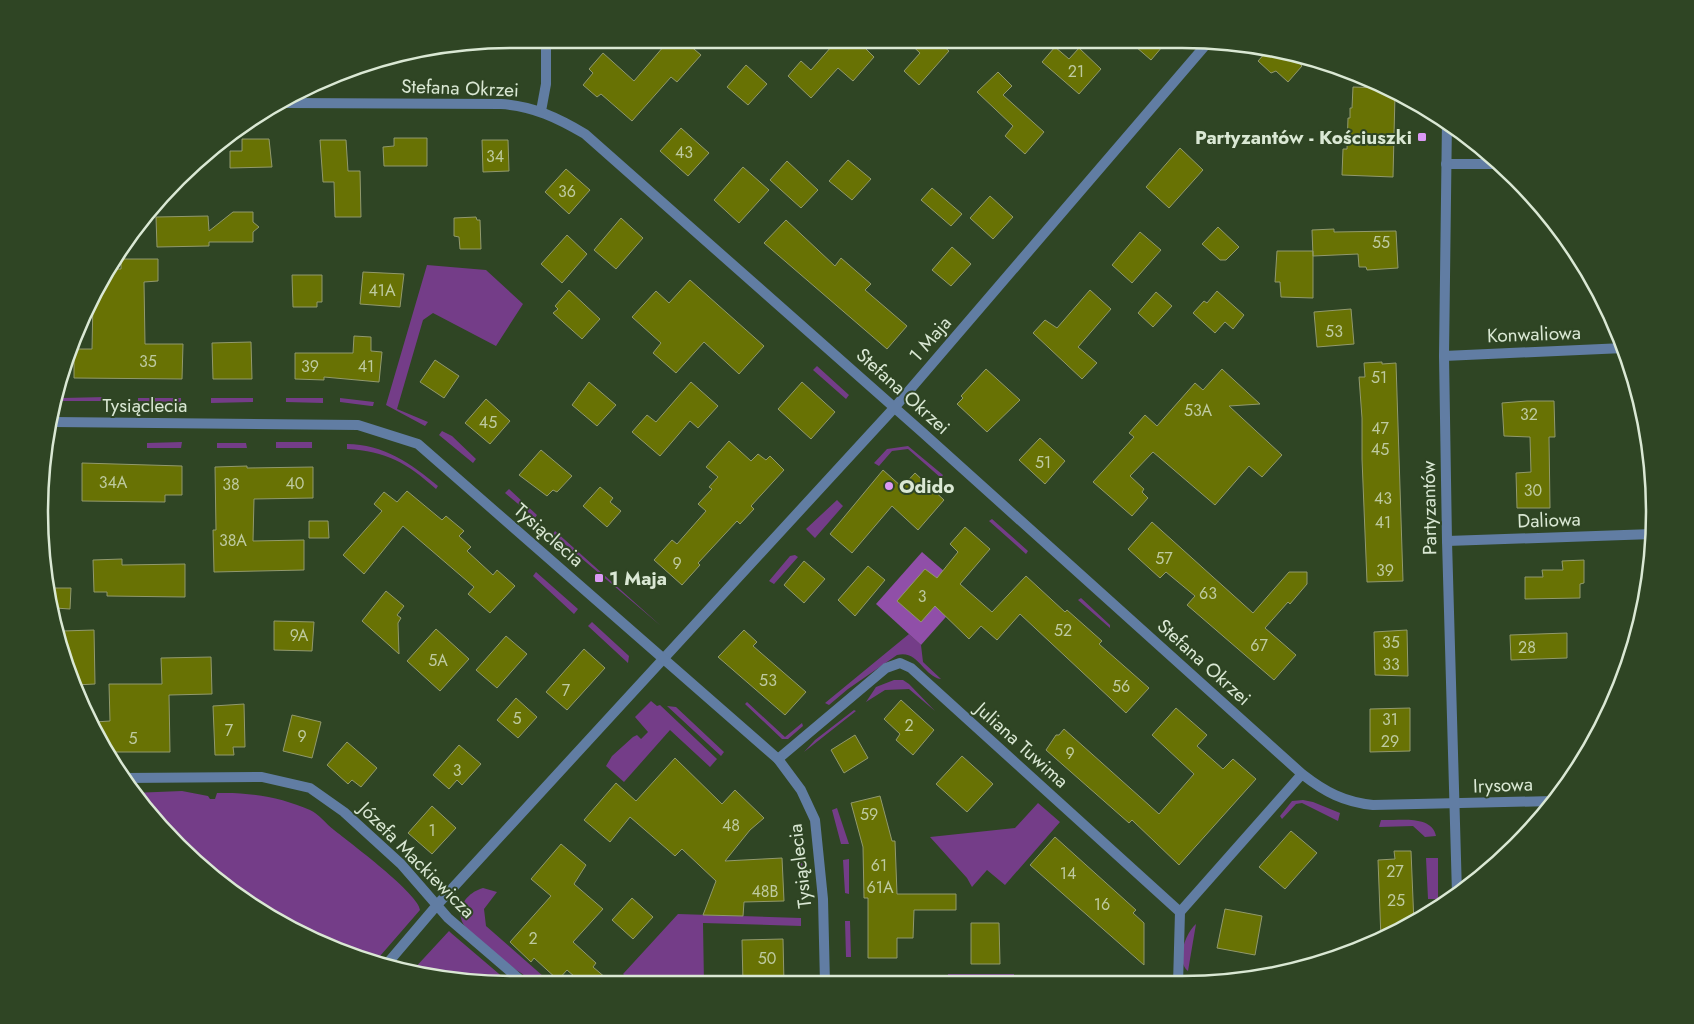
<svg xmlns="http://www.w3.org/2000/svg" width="1694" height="1024" font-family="Jost,sans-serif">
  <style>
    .green { fill: #743d88 }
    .forest { fill: #904fa8 }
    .building { fill: #687204; stroke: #91996d }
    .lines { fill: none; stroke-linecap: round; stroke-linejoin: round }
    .minor { stroke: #617da3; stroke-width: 10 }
    .tertiary { stroke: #617da3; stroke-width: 10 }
    .poi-dot { fill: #db99f5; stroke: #2f4524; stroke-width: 2 }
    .labels { text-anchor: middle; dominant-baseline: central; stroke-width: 4; stroke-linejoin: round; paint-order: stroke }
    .number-label { font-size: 16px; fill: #becaa0 }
    .street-label { font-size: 19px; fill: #dae8d4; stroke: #2f4524 }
    .poi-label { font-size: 19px; font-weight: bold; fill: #dae8d4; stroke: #2f4524; text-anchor: start }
    .rim { fill: none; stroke: #dae8d4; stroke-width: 2.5 }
  </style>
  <rect width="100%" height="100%" fill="#2f4524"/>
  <path class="green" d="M427,265L486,270L523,304L496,346L433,313L423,320L397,409L428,422L425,426L386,405Z
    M817,366L849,395L846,399L813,370Z
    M106,397V401H62V398Z
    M138,398H181V402L138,401Z
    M211,398H253V402L211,403Z
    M286,398H323V403L286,402Z
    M340,398L374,402L373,406H371L340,402Z
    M442,431L452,436L476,459L473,463L439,435Z
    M182,442L181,448H147V443Z
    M276,442H312V448H276Z
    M217,443H246L247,448H217Z
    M347,444C383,444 412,464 438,486L436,489C407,463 386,451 347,449Z
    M908,446L943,475L941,478L908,449L892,451L879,466L874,463L887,449Z
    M509,489L537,515L535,518L505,493Z
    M837,500L843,506L815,538L806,529Z
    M992,519L1028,551L1026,554L989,521Z
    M555,531L661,626L553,534Z
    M795,555L798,557L774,584L769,581L790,556Z
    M536,572L578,609L574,614L533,576Z
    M1081,598L1110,625V628L1078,600Z
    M592,622L629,656L628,663L588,626Z
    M909,634L921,645L923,662L941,679C923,676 918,649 897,655L848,689L829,705L825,703Z
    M894,680H903L909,684L935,711L909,689L885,690L866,702L876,687Z
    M651,701L657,706L660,705L717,759L710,767L670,730L624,782L606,766L612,756L633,737L637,735L641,739L648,732L635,717Z
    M747,702L785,737L802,723L803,726L788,739H782L745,704Z
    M667,706L676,707L724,752L721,756Z
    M854,710L856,711L804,752L815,740Z
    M182,791L208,796L210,799H215L217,793C249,792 281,797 310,810C319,814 326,824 334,830C349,842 419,894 420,910L374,963L360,960L249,905L136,800L132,793Z
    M1303,800L1313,802L1340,813L1338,821L1302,803L1296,804L1282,819L1280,816L1292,801Z
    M1038,803L1060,822L1005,885L987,870L972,887L967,878L930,837L1015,828Z
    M837,808L849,844H841L832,810Z
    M1381,820C1397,821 1432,814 1436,836L1425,837L1413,826L1379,827Z
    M1426,858H1438V899H1428Z
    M799,859H802L804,897H801Z
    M849,859V894L845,893L843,860Z
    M483,888L497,892L484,909L486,926L552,984C547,984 541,985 537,983C520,974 479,944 467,929C452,913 465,893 483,888Z
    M678,914L801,918V926L703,923L704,984H634L623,974Z
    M845,921H850L851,957H846Z
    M1196,924L1188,971C1175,961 1186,932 1196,924Z
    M449,931L451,933L511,984H481L412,971Z
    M948,974H1014V984H947Z"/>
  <path class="forest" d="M922,552L968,592L921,645L876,604Z"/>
  <path class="building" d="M670,39H682L701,55L677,82L671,77L632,121L601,94L597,97L583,85L593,73L589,69L603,53L634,81Z
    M838,39H856L874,57L853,81L838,68L811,98L788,76L801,61L811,70Z
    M905,39H935L949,51L919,85L904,71L920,53Z
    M1128,40H1168L1151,60Z
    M1055,47L1069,59L1079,48L1101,69L1079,94L1042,62Z
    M1267,51L1291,55L1302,66L1288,82L1276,71L1271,73L1258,61Z
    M746,65L767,84L748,105L727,87Z
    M998,72L1012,86L1003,95L1044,132L1025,154L1005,136L1013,126L977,92Z
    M1353,87L1383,88L1395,94L1393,177L1342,175L1343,149H1347L1348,118H1350V108H1352Z
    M681,128L709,153L688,176L660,151Z
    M394,138H427V166H384L383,147L394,146Z
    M242,139H269L272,167L230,168V151H242Z
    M320,140H346L348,171H360L361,217H335L334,182H323Z
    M482,140H508L509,171L483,172Z
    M1180,148L1203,170L1169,208L1146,187Z
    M848,160L871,179L852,200L829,181Z
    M787,161L818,190L801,208L770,180Z
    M743,167L769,190L739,223L714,200Z
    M566,169L590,190L569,214L545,192Z
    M932,188L962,214L951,226L921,200Z
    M990,196L1013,217L993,239L970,218Z
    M233,212H253V222L259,227L253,232V242H209V246L157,247L156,217L208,216L209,231Z
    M476,217L477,220H480L481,249H460L459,237L454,236V218Z
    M621,218L643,238L616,269L594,250Z
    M786,220L835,266L841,258L871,284L865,290L907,326L887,349L764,243Z
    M1218,227L1239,247L1226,260H1220L1202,244Z
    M1334,229V232L1396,231L1398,268L1367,270L1366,267H1359L1358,254L1313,256L1312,230Z
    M1140,232L1161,250L1132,283L1112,265Z
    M567,235L587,254L562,283L541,264Z
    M952,247L971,264L951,286L932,270Z
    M1277,251H1313V298L1281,297L1280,282H1275Z
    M121,259H158V281L144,282L145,344H183L182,379L74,378V349H92L93,300L109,269H121Z
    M363,272L404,274L400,307L360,304Z
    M292,275H322V302H317V307H293Z
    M690,280L764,346L739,374L704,342L676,373L653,353L661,343L632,317L656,291L669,303Z
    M569,290L600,319L582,339L553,313L558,309L555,306Z
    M1090,290L1111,309L1078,347L1097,363L1082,379L1033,333L1045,320L1057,328Z
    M1217,291L1244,315L1233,329L1225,322L1215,333L1193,313L1204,301L1207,303Z
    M1156,292L1172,306L1153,327L1138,313Z
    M1351,309L1354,344L1317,347L1314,312Z
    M354,336L371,337V351L382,352L379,382L324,377V380L295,379V353H353Z
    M251,342L252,379H213L212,343Z
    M435,360L459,376L444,398L420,382Z
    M1382,362V364L1396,363L1403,581L1367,582L1362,459V418L1359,377H1365L1364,363Z
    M986,369L1020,400L987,432L957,404L963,398L961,396Z
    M1222,369L1260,404L1229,406L1282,455L1262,477L1249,466L1215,505L1153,452L1130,476L1144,489L1142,492L1148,498L1132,516L1093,482L1134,437L1129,433L1145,415L1157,426L1195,383L1203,390Z
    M589,382L616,405L597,426L572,405Z
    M691,382L718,406L698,428L690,421L660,456L632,432L647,415L656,422Z
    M802,382L835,412L811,439L778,409Z
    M486,399L510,421L490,444L465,423Z
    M1527,401H1554L1555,437H1549L1550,508H1517L1516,473L1531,472L1530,437L1504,436L1502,403Z
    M1040,438L1065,461L1045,484L1019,460Z
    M729,441L751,461L758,454L766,460L770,456L784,470L751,506L754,509L740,524L737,521L698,563L700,565L682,585L654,560L672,540L677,544L706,511L698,504L712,489L709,487L718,477L706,467Z
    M541,450L572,476L557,492L553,490L547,496L519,475Z
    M82,463L182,466V495H165V502L82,501Z
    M247,466V468L313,467V498L254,499L253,541L304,540V570L214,572L213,530H216L215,467Z
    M883,470L902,487L915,473L944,500L918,530L892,506L852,553L830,534Z
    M600,487L613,498L610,502L621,511L607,527L583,506Z
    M407,491L442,520L446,516L464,531L459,536L471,547L467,551L493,575L497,570L515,586L490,613L468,594L474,587L403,526L364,574L343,555L382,511L374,504L384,492L397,502Z
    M309,521H328L329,538H309Z
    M1152,522L1253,613L1289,572H1307V584L1290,604L1288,602L1265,628L1296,655L1274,680L1187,605L1195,596L1166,572L1160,578L1128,549Z
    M965,527L990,549L960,584L992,612L1026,576L1065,612L1067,610L1102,641L1099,644L1149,688L1126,713L1020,614L997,640L981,626L969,639L935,606L921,622L897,601L925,569L937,578L958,552L950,544Z
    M122,559V565L185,564V597L107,596V592H94L93,560Z
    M1584,560V583L1580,584V598L1525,599V577H1543L1542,570H1563L1562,561Z
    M804,561L825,579L804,603L784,585Z
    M868,566L885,580L855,616L838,600Z
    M51,588H71L70,609L55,608Z
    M386,591L404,606L397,615L401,618L398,623L399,654L362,621Z
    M274,621L314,622L312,651L274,650Z
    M436,629L469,659L440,691L407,661Z
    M94,630L95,684L75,685L73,666H65L64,664L60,644L63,641L62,631Z
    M744,630L757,642L753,646L806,692L785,715L718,657Z
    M1407,630L1408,676L1375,675L1374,632Z
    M1567,633V658L1511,660L1510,635Z
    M506,636L527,654L497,688L476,670Z
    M584,649L605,668L567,710L546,692Z
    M211,657L212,694L169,695L170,752H111L95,722L110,721L109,684H162L161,658Z
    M516,698L537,717L518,738L497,720Z
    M901,700L934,730L913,755L896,740L900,734L884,719Z
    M244,704L245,747H233L234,755H215L213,706Z
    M1176,708L1207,735L1197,746L1223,769L1233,759L1256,779L1179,865L1132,820L1129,823L1046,750L1056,735H1059L1064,729L1159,814L1194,774L1152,735Z
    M1410,708V751L1370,752V709Z
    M292,715L321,722L312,758L283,751Z
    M855,735L868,758L844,773L831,750Z
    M347,742L377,768L361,787L352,780L348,784L327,765Z
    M459,745L481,764L462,785L457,780L449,789L433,775Z
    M962,756L993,784L967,812L936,784Z
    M675,758L722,804L735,790L764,818L750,830L725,861L782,858L784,901L744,902L743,916L703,915L716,881L682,849L675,856L630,817L610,842L584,820L616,783L636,801Z
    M880,796L892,841H895L897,894H956V910H914L913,938H897V958H868V898H864L863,847L851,803Z
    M432,806L456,828L432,854L408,833Z
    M1291,831L1317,853L1285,889L1259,867Z
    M1055,837L1136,910L1133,913L1144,923V965L1030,865Z
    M561,844L586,865L574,884L603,909L573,942L596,963L593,967L613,984H583L567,970L558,980L534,958L531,962L510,942L551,896L531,879Z
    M1394,851H1411L1414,924L1381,939L1378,860L1395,859Z
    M632,898L653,917L633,939L612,920Z
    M1225,909L1262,916L1255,955L1217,948Z
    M971,923H999L1000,964H971Z
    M783,939L784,984H743L742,940Z"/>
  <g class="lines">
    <path class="minor" d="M286,103L501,104C533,106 558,118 585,134L922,432L1302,774C1325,792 1344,802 1373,805L1553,801
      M541,111L546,84V39
      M1446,164H1500
      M1444,356L1624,348
      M1447,541L1653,534
      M778,759L886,668L900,663L911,668L1180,912L1178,984
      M124,778L262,777L310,788L344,812L401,864L448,918L525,984
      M1180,912L1302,774
      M386,965L437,905L895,407L1210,40"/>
    <path class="tertiary" d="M1447,120L1444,356L1447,541L1457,894
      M54,422L358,425L418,444L778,759L801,790L815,820L823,899L825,984"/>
  </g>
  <g class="poi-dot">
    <rect x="1417" y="132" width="10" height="10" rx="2.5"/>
    <circle cx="889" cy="486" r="5"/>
    <rect x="594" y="573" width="10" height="10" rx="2.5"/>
  </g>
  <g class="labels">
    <g class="number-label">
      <text x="1076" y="71">21</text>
      <text x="684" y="152">43</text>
      <text x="495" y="156">34</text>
      <text x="567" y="191">36</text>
      <text x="1381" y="242">55</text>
      <text x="382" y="290">41A</text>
      <text x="1334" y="331">53</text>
      <text x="148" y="361">35</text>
      <text x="310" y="366">39</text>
      <text x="366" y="366">41</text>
      <text x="1379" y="377">51</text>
      <text x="1198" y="410">53A</text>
      <text x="1529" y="414">32</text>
      <text x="488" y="422">45</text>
      <text x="1380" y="428">47</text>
      <text x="1380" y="449">45</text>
      <text x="1043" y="462">51</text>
      <text x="113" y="482">34A</text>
      <text x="295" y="483">40</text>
      <text x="231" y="484">38</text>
      <text x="1533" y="490">30</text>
      <text x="1383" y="498">43</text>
      <text x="1383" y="522">41</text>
      <text x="233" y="540">38A</text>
      <text x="1164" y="558">57</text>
      <text x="677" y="563">9</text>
      <text x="1385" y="570">39</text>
      <text x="1208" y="593">63</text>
      <text x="922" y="596">3</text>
      <text x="1063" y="630">52</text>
      <text x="299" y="635">9A</text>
      <text x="1391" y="642">35</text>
      <text x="1259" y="645">67</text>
      <text x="1527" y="647">28</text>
      <text x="438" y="660">5A</text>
      <text x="1391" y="664">33</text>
      <text x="768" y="680">53</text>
      <text x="1121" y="686">56</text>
      <text x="566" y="690">7</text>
      <text x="517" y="718">5</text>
      <text x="1390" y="719">31</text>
      <text x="909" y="725">2</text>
      <text x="229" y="730">7</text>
      <text x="302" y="736">9</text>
      <text x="133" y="738">5</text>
      <text x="1390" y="741">29</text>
      <text x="1070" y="753">9</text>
      <text x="457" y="770">3</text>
      <text x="869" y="814">59</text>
      <text x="731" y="825">48</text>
      <text x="432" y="830">1</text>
      <text x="879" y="865">61</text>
      <text x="1395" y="871">27</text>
      <text x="1068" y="873">14</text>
      <text x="880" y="887">61A</text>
      <text x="765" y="891">48B</text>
      <text x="1396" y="900">25</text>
      <text x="1102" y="904">16</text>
      <text x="533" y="938">2</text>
      <text x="767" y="958">50</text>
    </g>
    <g class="street-label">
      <text transform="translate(460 88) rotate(2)">Stefana Okrzei</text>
      <text transform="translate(1534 334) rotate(-2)">Konwaliowa</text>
      <text transform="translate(930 339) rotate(-49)">1 Maja</text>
      <text transform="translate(903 391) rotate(42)">Stefana Okrzei</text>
      <text x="145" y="405">Tysiąclecia</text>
      <text transform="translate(1429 508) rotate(-91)">Partyzantów</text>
      <text transform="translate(1549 520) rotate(-2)">Daliowa</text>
      <text transform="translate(549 535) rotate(41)">Tysiąclecia</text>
      <text transform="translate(1204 662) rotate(42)">Stefana Okrzei</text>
      <text transform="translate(1022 745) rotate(42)">Juliana Tuwima</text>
      <text transform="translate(1503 785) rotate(-2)">Irysowa</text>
      <text transform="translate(417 860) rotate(45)">Józefa Mackiewicza</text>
      <text transform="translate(800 866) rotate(-97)">Tysiąclecia</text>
    </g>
    <g class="poi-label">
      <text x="1412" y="137" text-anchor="end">Partyzantów - Kościuszki</text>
      <text x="899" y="486">Odido</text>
      <text x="609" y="578">1 Maja</text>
    </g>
  </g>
  <path d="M0 0H1694V1024H0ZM512 48H1182A464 464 0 0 1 1646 512V512A464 464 0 0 1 1182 976H512A464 464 0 0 1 48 512V512A464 464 0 0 1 512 48Z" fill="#2f4524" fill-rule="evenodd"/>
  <path class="rim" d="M512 48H1182A464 464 0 0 1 1646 512V512A464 464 0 0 1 1182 976H512A464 464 0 0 1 48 512V512A464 464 0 0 1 512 48Z"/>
</svg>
